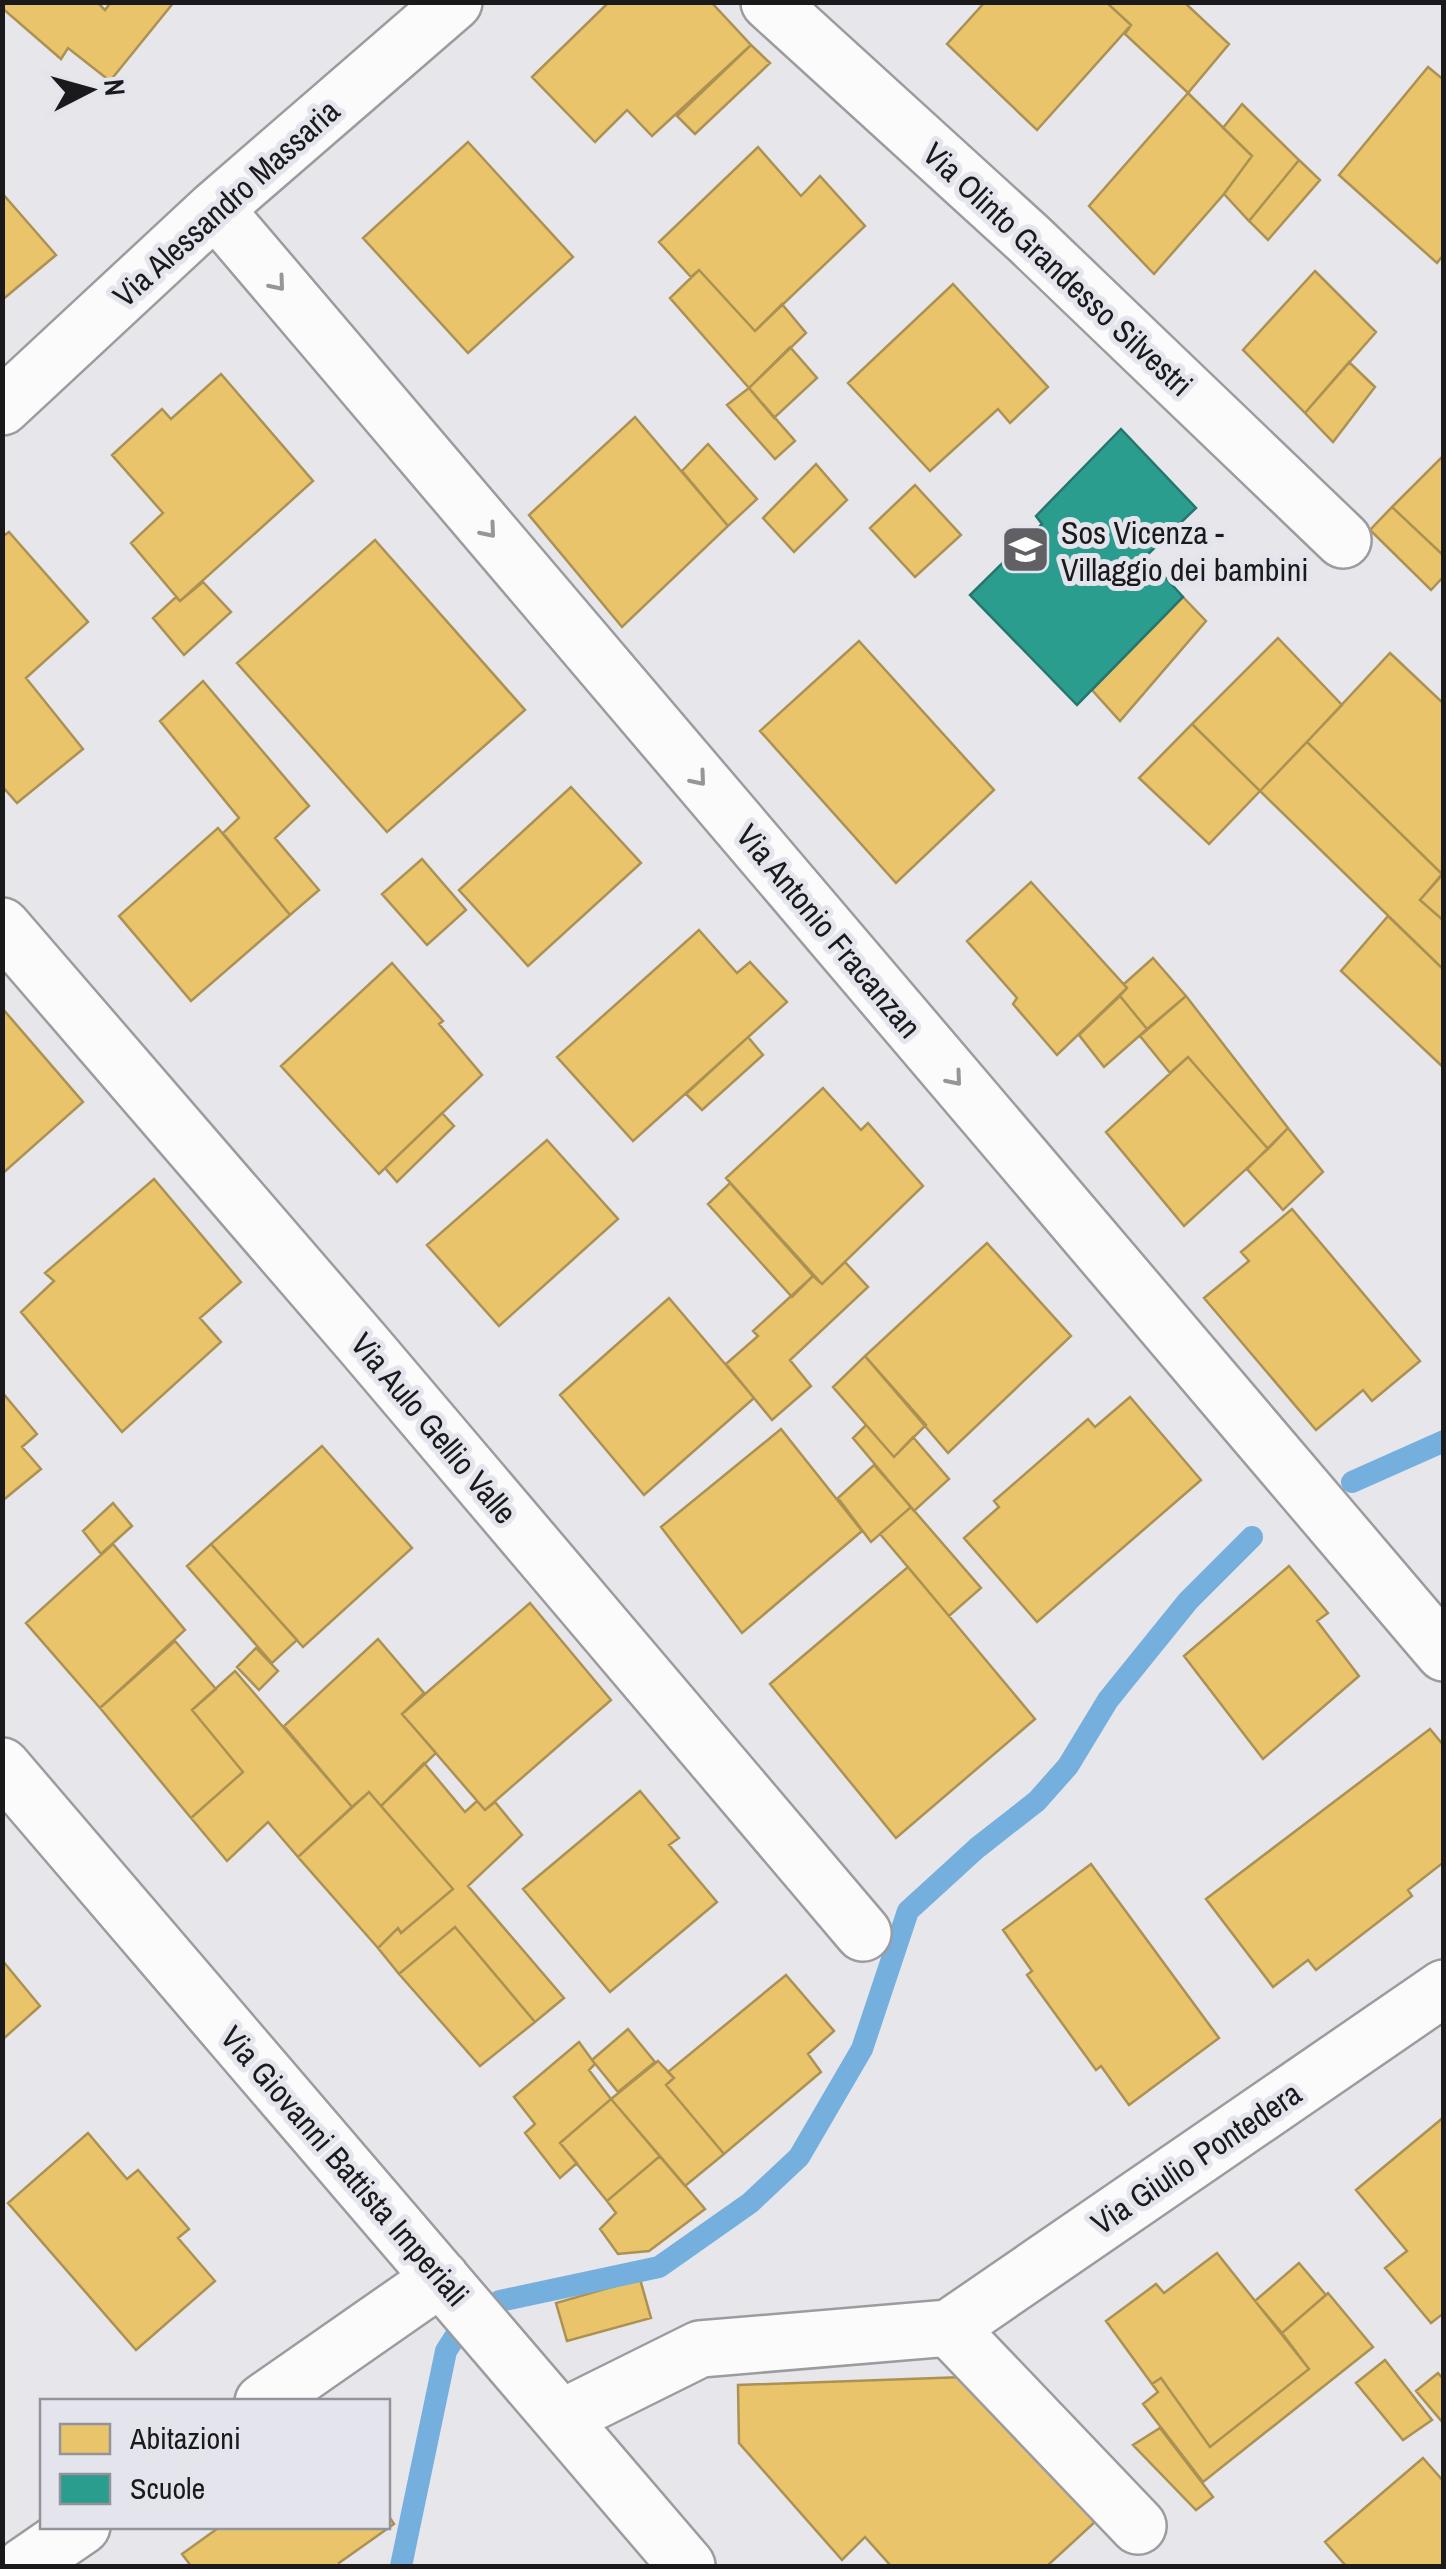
<svg xmlns="http://www.w3.org/2000/svg" width="1446" height="2569" font-family="'Archivo Narrow',sans-serif">
  <style>
    .homes { fill: #e9c46a; stroke: #ab9153; stroke-width: 2.5 }
    .schools { fill: #2a9d8f; stroke: #25766d; stroke-width: 2.5 }
    .lines { fill: none; stroke-linecap: round; stroke-linejoin: round }
    .stream { stroke: #75afde; stroke-width: 22 }
    .minor-casing { stroke: #9c9c9f; stroke-width: 60 }
    .minor { stroke: #fbfbfc; stroke-width: 55 }
    .oneway { stroke: #969698 }
    .labels { text-anchor: middle; dominant-baseline: central; stroke-width: 10; stroke-linejoin: round; paint-order: stroke }
    .street-label { font-size: 32px; fill: #1a1a1d; stroke: #e4e4ed }
    .poi-label { font-size: 32px; fill: #1a1a1d; stroke: #e4e4ed; text-anchor: start }
  </style>
  <rect width="100%" height="100%" fill="#e6e6eb"/>
  <path class="homes" d="M2,2H97L105,10L111,2H174L110,81L68,48L61,59L2,8Z
    M609,2H711L751,45L652,136L627,110L595,142L532,77Z
    M985,2H1106L1131,25L1037,130L947,44Z
    M1106,2H1184L1229,44L1188,93L1125,34L1131,25Z
    M751,45L770,63L695,134L677,116Z
    M1428,67L1444,80V254L1437,263L1339,175Z
    M1188,93L1252,156L1224,194L1154,274L1089,206Z
    M1242,104L1299,160L1249,221L1224,194L1252,156L1223,128Z
    M468,142L573,257L468,353L363,238Z
    M758,147L801,196L820,176L865,226L755,331L699,270L691,277L659,242Z
    M1299,160L1320,180L1268,240L1249,221Z
    M2,193L56,255L2,300Z
    M699,270L755,331L782,304L806,333L749,388L670,298Z
    M1315,271L1376,332L1305,413L1243,350Z
    M953,284L1048,387L1010,423L998,409L930,471L848,383Z
    M790,347L817,378L774,418L749,388Z
    M1349,362L1375,387L1333,442L1305,413Z
    M221,374L313,481L180,601L131,543L163,513L112,455L162,409L171,419Z
    M749,388L795,441L775,459L727,405Z
    M635,417L728,526L622,627L529,515Z
    M708,444L757,499L728,526L682,471Z
    M1444,455V556L1392,507Z
    M816,464L847,500L794,552L763,518Z
    M915,485L961,535L915,577L870,528Z
    M1392,507L1444,556V576L1431,590L1370,530Z
    M9,532L88,622L26,678L83,749L17,803L2,786V537Z
    M375,540L525,710L387,832L237,663Z
    M203,582L231,612L184,655L153,618L176,597L180,601Z
    M1183,597L1206,621L1120,721L1092,690Z
    M1278,638L1342,705L1260,791L1192,724Z
    M859,641L994,790L896,883L760,731Z
    M1390,653L1444,704L1442,874L1307,742Z
    M203,681L309,806L275,838L319,890L290,915L223,833L239,818L160,721Z
    M1192,724L1260,791L1209,844L1139,778Z
    M1307,742L1442,874L1420,900L1444,921V970L1260,791Z
    M571,787L641,863L528,966L459,890Z
    M218,828L290,915L191,1001L119,916Z
    M422,859L466,910L427,945L382,894Z
    M1444,873V921L1420,900Z
    M1031,882L1127,988L1057,1055L1013,1004L1017,998L967,941Z
    M1388,916L1444,970V1068L1341,971Z
    M699,930L737,973L750,962L787,1002L633,1141L557,1057Z
    M1153,958L1186,996L1147,1029L1120,996L1127,988L1124,984Z
    M392,963L443,1021L439,1024L482,1075L379,1174L281,1066Z
    M1120,996L1147,1029L1104,1067L1079,1035Z
    M1186,996L1288,1128L1268,1149L1188,1057L1170,1073L1140,1036Z
    M2,1008L83,1102L2,1174Z
    M748,1037L763,1055L702,1110L686,1094Z
    M1188,1057L1268,1149L1184,1226L1106,1132Z
    M823,1088L861,1130L868,1123L923,1186L822,1284L726,1178Z
    M442,1113L454,1126L397,1182L385,1168Z
    M1288,1128L1323,1172L1283,1210L1247,1169Z
    M547,1140L618,1219L499,1326L427,1245Z
    M154,1179L241,1282L200,1318L221,1342L122,1432L21,1312L54,1281L45,1273Z
    M730,1183L813,1276L792,1297L708,1204Z
    M1292,1209L1420,1361L1372,1401L1363,1390L1316,1430L1204,1298L1249,1261L1241,1252Z
    M987,1243L1071,1336L948,1453L865,1356Z
    M845,1262L868,1287L790,1360L811,1386L772,1420L726,1364L758,1336L753,1331L813,1276L822,1284Z
    M669,1298L754,1398L644,1495L560,1395Z
    M865,1356L926,1425L894,1457L833,1387Z
    M2,1392L37,1434L22,1447L41,1469L2,1501Z
    M1130,1397L1201,1480L1037,1622L964,1538L999,1507L994,1501L1088,1419L1095,1427Z
    M866,1425L894,1457L913,1437L949,1479L914,1511L853,1438Z
    M781,1429L862,1531L742,1633L661,1527Z
    M322,1446L412,1548L303,1647L211,1544Z
    M874,1465L911,1507L871,1542L838,1498Z
    M113,1503L132,1526L101,1554L83,1531Z
    M911,1507L981,1588L949,1616L880,1534Z
    M113,1544L185,1630L100,1708L26,1623Z
    M211,1544L297,1640L272,1663L187,1566Z
    M1289,1566L1328,1613L1317,1621L1359,1676L1263,1759L1184,1656Z
    M908,1567L1035,1719L896,1838L770,1684Z
    M530,1603L611,1700L485,1810L402,1714Z
    M378,1639L424,1693L402,1714L436,1753L381,1806L369,1792L352,1807L284,1726Z
    M175,1641L216,1689L192,1710L243,1772L191,1818L100,1708Z
    M256,1648L278,1671L259,1690L237,1667Z
    M235,1671L352,1807L298,1857L268,1822L227,1861L191,1818L243,1772L192,1710Z
    M1430,1729L1444,1746V1862L1408,1890L1412,1896L1316,1970L1308,1960L1273,1987L1206,1899Z
    M424,1763L465,1812L477,1801L485,1810L495,1802L522,1835L468,1886L564,1998L535,2022L455,1927L399,1974L378,1948L398,1928L401,1933L453,1889L381,1806Z
    M640,1791L679,1838L669,1845L717,1902L610,1992L523,1889Z
    M369,1792L453,1889L401,1933L398,1928L378,1948L298,1857Z
    M1091,1864L1219,2038L1129,2105L1101,2066L1096,2070L1027,1975L1032,1971L1003,1930Z
    M455,1927L535,2022L480,2066L399,1974Z
    M2,1960L40,2006L2,2040Z
    M786,1975L834,2031L808,2054L821,2072L724,2154L666,2085L674,2078L668,2072Z
    M628,2029L655,2062L618,2092L592,2060Z
    M579,2042L595,2064L589,2070L611,2099L560,2143L577,2163L560,2178L525,2133L535,2124L514,2097Z
    M658,2061L674,2078L666,2085L724,2154L685,2186L611,2099Z
    M611,2099L660,2156L607,2201L560,2143Z
    M1444,2117V2313L1431,2323L1385,2268L1407,2251L1356,2190Z
    M88,2133L127,2179L138,2170L189,2229L178,2238L215,2281L136,2350L8,2203Z
    M660,2156L705,2209L649,2251L618,2254L600,2229L616,2213L607,2201Z
    M1217,2253L1309,2369L1210,2447L1161,2378L1152,2384L1106,2321L1156,2284L1164,2293Z
    M1299,2263L1326,2295L1282,2333L1255,2301Z
    M640,2279L651,2318L567,2341L556,2303Z
    M1328,2293L1373,2347L1203,2482L1143,2404L1158,2392L1152,2384L1161,2378L1210,2447L1309,2369L1282,2333Z
    M1385,2360L1432,2420L1403,2440L1356,2383Z
    M1438,2373L1444,2380V2424L1416,2391Z
    M964,2377L1096,2521L1047,2566H891L865,2537L842,2560L739,2443L738,2385Z
    M1160,2428L1213,2497L1196,2510L1133,2445Z
    M1423,2458L1444,2482V2566H1346L1325,2542Z
    M388,2515L394,2524L339,2563L342,2566H191L182,2554L221,2526H388Z"/>
  <path class="schools" d="M1121,429L1196,508L1146,556L1183,597L1077,705L970,595L1042,524L1036,516Z"/>
  <g class="lines">
    <path class="stream" d="M1352,1482L1444,1441
      M401,2566L446,2351L464,2323L500,2301L659,2267L750,2203L799,2157L862,2049L908,1911L977,1848L1037,1801L1068,1766L1108,1700L1188,1601L1252,1537"/>
    <defs>
      <path id="minor" d="M769,2L1029,239L1343,540
        M215,209L1444,1653
        M2,407L215,209L454,2
        M2,926L364,1345L863,1933
        M2,1766L687,2566
        M263,2402L441,2278
        M561,2418L700,2349L949,2328
        M1138,2526L949,2328L1444,1988
        M24,2566L82,2526"/>
    </defs>
    <use href="#minor" class="minor-casing"/>
    <use href="#minor" class="minor"/>
  </g>
  <defs><path id="oneway-chevron" d="M-2-3.5L2.5 0L-2 3.5" fill="none" stroke-width="1.6" stroke-linecap="round" stroke-linejoin="round" transform="scale(2.5)"/></defs>
  <g class="oneway">
    <use href="#oneway-chevron" transform="translate(278 284) rotate(50)"/>
    <use href="#oneway-chevron" transform="translate(489 531) rotate(50)"/>
    <use href="#oneway-chevron" transform="translate(699 779) rotate(50)"/>
    <use href="#oneway-chevron" transform="translate(955 1079) rotate(50)"/>
  </g>
  <defs>
    <symbol id="school-square" viewBox="-11 -11 22 22"><rect x="-9" y="-9" width="18" height="18" rx="4" fill="#616165" stroke="#e4e4ed"/><path d="M0-5L7-2L0 1L-7-2ZM-4 1L0 2.5L4 1V4Q0 6-4 4Z" fill="#fff"/></symbol>
  </defs>
  <g fill-rule="evenodd">
    <use href="#school-square" x="998" y="522" width="55" height="55"/>
  </g>
  <g class="labels">
    <g class="street-label">
      <text transform="translate(226 203) rotate(-42)">Via Alessandro Massaria</text>
      <text transform="translate(1058 269) rotate(43)">Via Olinto Grandesso Silvestri</text>
      <text transform="translate(829 931) rotate(50)">Via Antonio Fracanzan</text>
      <text transform="translate(434 1428) rotate(50)">Via Aulo Gellio Valle</text>
      <text transform="translate(1196 2158) rotate(-34)">Via Giulio Pontedera</text>
      <text transform="translate(345 2166) rotate(49)">Via Giovanni Battista Imperiali</text>
    </g>
    <g class="poi-label">
      <text x="1061" y="532">Sos Vicenza -<tspan x="1061" dy="37">Villaggio dei bambini</tspan></text>
    </g>
  </g>
  <rect width="1446" height="2569" fill="none" stroke="#1a1a1d" stroke-width="10"/>
  <rect x="40" y="2399" width="350" height="130" fill="#e4e4ed" stroke="#93939a" stroke-width="2.5"/>
  <rect x="60" y="2424" width="50" height="30" fill="#e9c46a" stroke="#93939a" stroke-width="2.5"/>
  <text x="130" y="2449" font-size="30" fill="#1a1a1d">Abitazioni</text>
  <rect x="60" y="2474" width="50" height="30" fill="#2a9d8f" stroke="#93939a" stroke-width="2.5"/>
  <text x="130" y="2499" font-size="30" fill="#1a1a1d">Scuole</text>
  <g transform="translate(90 90) rotate(84)" stroke="#e4e4ed" stroke-width="8" paint-order="stroke">
  <path d="M0-8L18 38L0 25L-18 38Z" fill="#1a1a1d"/>
  <text y="-15" font-size="28" font-weight="bold" text-anchor="middle" fill="#1a1a1d">N</text>
  </g>
</svg>
